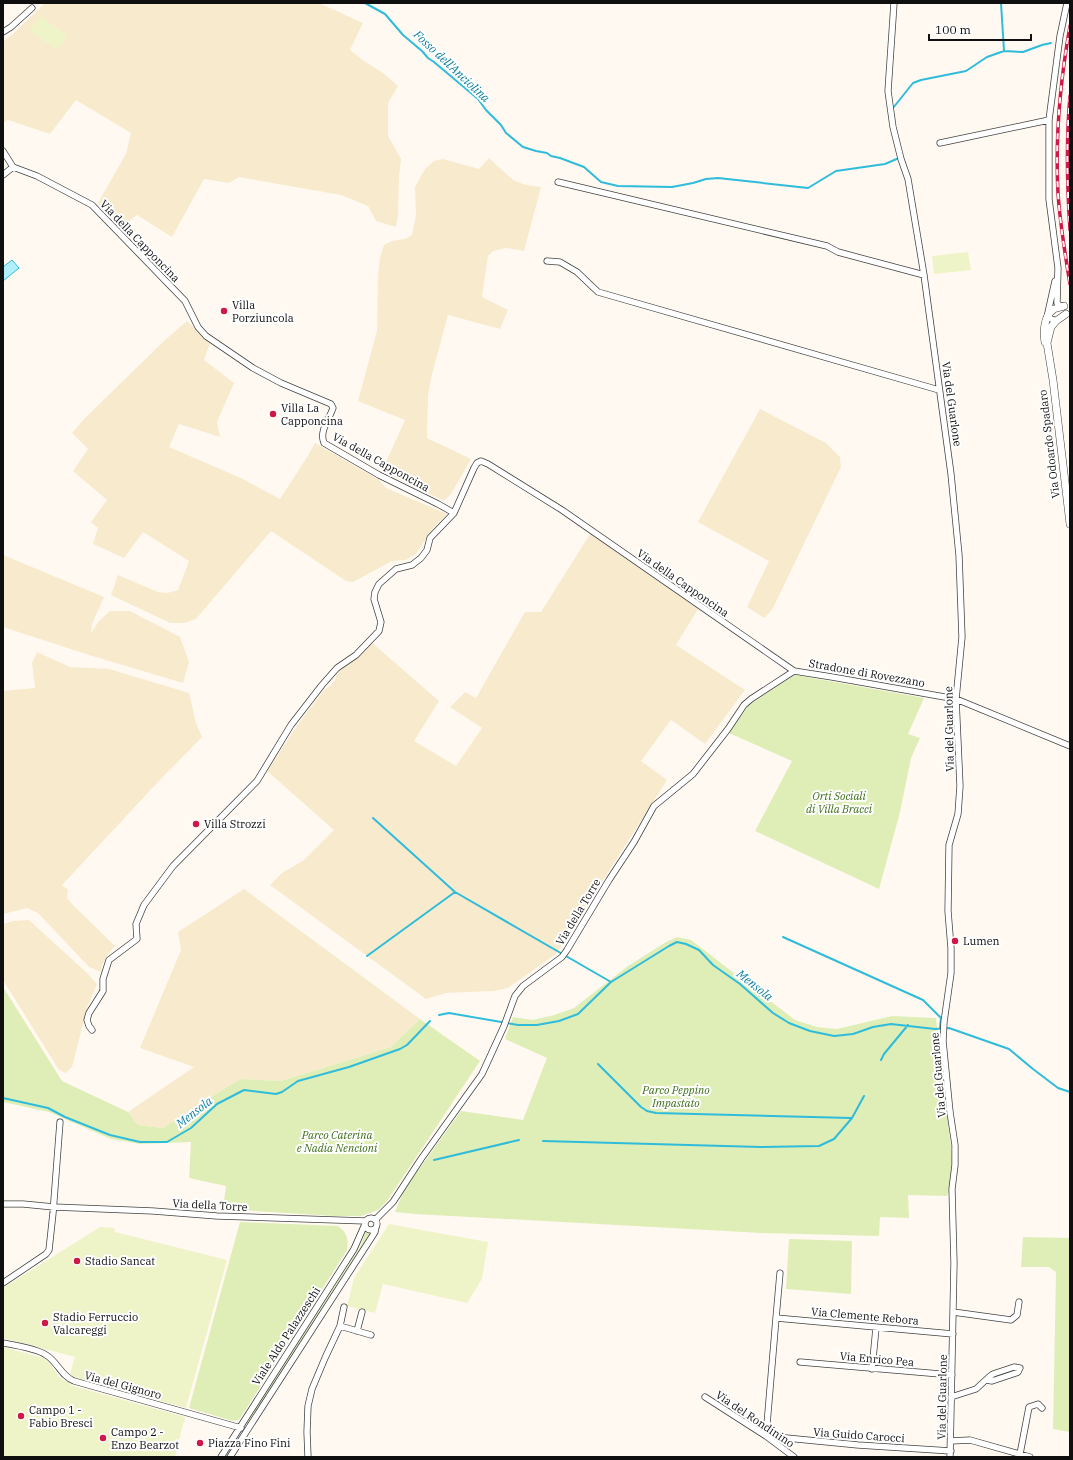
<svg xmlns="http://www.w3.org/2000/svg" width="1073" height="1460" font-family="'IBM Plex Serif',serif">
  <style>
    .farmland { fill: #f8ebcd }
    .green { fill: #dfeeb6 }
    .pitch { fill: #eff4c8 }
    .water { fill: #b0f0fc; stroke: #2fbcdb }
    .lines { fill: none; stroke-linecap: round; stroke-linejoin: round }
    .stream { stroke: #2fbcdb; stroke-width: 2 }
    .minor-casing { stroke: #424242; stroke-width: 7 }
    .tertiary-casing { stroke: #424242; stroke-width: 8 }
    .minor { stroke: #fff; stroke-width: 5.5 }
    .tertiary { stroke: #fff; stroke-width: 7 }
    .rail-casing { stroke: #ce1848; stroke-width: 3.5 }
    .rail { stroke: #fff; stroke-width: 2; stroke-dasharray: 6; stroke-linecap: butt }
    .poi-dot { fill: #ce1848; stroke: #fff; stroke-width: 1.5 }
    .labels { text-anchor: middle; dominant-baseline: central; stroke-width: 4; stroke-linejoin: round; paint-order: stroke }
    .street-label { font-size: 11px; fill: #0f0f0f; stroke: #fff }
    .poi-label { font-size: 11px; fill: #0f0f0f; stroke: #fff; text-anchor: start }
    .park-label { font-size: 11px; font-style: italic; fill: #3d6e18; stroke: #fff }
    .water-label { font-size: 12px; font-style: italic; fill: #0b7f9f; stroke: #fff }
  </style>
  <rect width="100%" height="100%" fill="#fff9f1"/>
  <path class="farmland" d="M45,3H277L279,4L280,3H319L363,23L350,50L364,61L383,73L398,86L388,103V136L401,159L399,178L398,215L396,227L376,221L368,206L341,195L239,177L229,183L204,179L172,237L137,215L119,229L98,203L126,154L131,133L76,100L50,134L8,120L3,123V42L15,32Z
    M489,158L513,180L526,185L541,187L524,251L506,248L493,251L488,256L482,297L508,310L500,329L448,315L431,378L428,396L427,438L471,459L451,494L444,501L382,471L405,420L358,401L377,331L378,277L380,257L384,245L392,241L405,239L412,235L416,215L415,187L425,169L434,161L443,159L479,169Z
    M187,321L210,343L204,360L234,383L217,422L220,437L179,424L169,447L241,478L280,499L309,454L315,443L379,480L386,488L447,514L433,528L416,554L406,560L392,561L353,582L346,581L271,531L196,619L184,623H170L111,595L118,575L158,592L167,593L178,590L189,561L143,532L124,558L93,544L98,528L91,522L107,500L73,471L88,449L72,433L85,418L165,340Z
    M760,409L826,443L840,457L841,467L772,610L764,618L747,607L769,561L698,522Z
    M590,534L698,609L676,645L745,690L705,744L671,720L641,761L667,780L556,954L508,988L494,991L446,993L426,999L270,885L282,873L304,860L334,830L267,771L301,720L324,690L331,685L335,680L337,674L370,641L439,701L414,741L456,766L482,728L450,707L465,692L476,698L525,612H541Z
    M3,555L104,597L92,624L91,633L99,621L110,611H130L180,637L189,662L183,683L89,655L3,627Z
    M37,652L70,667L109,669L189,693L196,723L202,737L158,782L62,885L68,890L67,898L72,904L115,946L108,954L102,965L101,972L89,967L38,913L27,908L3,914V691L35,688L32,663Z
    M244,889L420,1019L391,1047L281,1081L241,1079L230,1085L163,1128L138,1125L128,1112L194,1067L140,1048L181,950L178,932Z
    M29,920L88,974L97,984L87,1008L72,1067L66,1073L59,1070L3,980V924L13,921Z"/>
  <path class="green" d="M795,675L924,698L908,734L920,738L911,758L900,812L879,889L755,831L792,761L729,733L749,705Z
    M677,937L691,940L795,1020L817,1027L837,1029L892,1016L936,1018L954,1174L947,1196L908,1195L909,1218L880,1217L879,1236L761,1233L415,1214L395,1212L404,1190L461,1111L523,1120L547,1058L505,1039L513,1017L532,1020L554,1015L574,1008L628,966L666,942Z
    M3,987L62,1081L128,1112L138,1125L163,1128L230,1085L241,1079L281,1081L391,1047L420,1019L480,1061L387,1201L378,1210L361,1216H334L223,1209L226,1186L189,1178L191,1142L140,1144L111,1139L49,1112L3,1102Z
    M240,1222L338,1226C347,1232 349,1240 347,1250L239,1420L233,1421L189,1408Z
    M366,1231L371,1233L248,1424H246L360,1247Z
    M1023,1237L1070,1238V1432L1053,1429L1056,1272L1049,1267H1021Z
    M789,1239L852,1241L851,1294L786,1289Z"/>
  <path class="pitch" d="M40,16L67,35L58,50L30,31Z
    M968,252L971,270L934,274L932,256Z
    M389,1224L488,1242L482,1279L467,1303L383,1284L375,1313L347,1306L354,1278Z
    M100,1227L114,1228L115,1232L227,1260L186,1408L77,1378L70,1374L75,1357L3,1338V1288Z
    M3,1347L43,1358L51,1365L59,1377L73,1386L185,1417L175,1457H3Z"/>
  <path class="water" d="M12,260L19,268L3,281V267Z"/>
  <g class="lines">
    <path class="stream" d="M365,3L385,14L403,35L422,51L428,58L434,62L478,99L486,110L501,125L506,133L523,147L536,151L547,153L551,156L560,158L584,167L601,182L618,186L672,187L693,183L706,179L718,178L808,188L836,171L885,164L899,158
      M1001,3L1004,51
      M893,111V108L913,83L921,80L966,71L987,57L1004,51L1023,52L1042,45L1051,43
      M373,818L455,892L611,982
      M783,937L923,1000L941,1018L940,1028
      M367,956L455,892
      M439,1015L449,1013L518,1025H537L559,1021L578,1014L611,982L669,946L677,942L686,944L699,950L713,965L740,984L773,1013L789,1023L810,1031L834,1036L853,1034L873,1027L891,1024L935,1029L949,1028L1009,1049L1033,1069L1058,1088L1070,1092
      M881,1060L884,1054L908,1025
      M598,1064L641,1107L647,1111L656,1113L851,1118
      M3,1098L48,1108L65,1117L110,1135L140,1142H167L191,1128L217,1104L244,1090L276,1094L282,1092L298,1081L349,1067L400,1049L407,1045L430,1021
      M543,1141L761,1147L819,1146L834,1139L852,1118L864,1096
      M434,1160L519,1140"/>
    <defs>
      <path id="minor" d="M894,3L888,91L893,127L901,159L908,179L924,275L951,474L959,555L962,637L956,699L960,786L958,814L949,845L948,911L951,948V973L944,1022L943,1041L950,1112L955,1145V1165L952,1189L954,1263L950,1457
        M3,32L11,27L32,8
        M940,143L1049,120
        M3,151L13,167
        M13,167L37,176L92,205L185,301L198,327L206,336L253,368L281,383L331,404L333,408C329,420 319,431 324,443L379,475L438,504L454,513
        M3,175L13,167
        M558,182L827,246L838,252L924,275
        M547,261L560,262L577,272L598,292L939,390
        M1055,281L1047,317L1056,321
        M1063,306H1060L1057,303L1058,268L1049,199V120L1060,36L1067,3
        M92,1030L89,1026L87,1020L89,1013L103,991V979L109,960L137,939L136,924L144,905L173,866L257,781L291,725L322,685L337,668L356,655L379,631L381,622L374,599L375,592L379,584L396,569L412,565L421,558L427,550L430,538L454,513L474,468L477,463L481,461L488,464L562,510L794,671L832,677L956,699L1070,746
        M3,1204H23L54,1207L153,1211L217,1216L366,1221
        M365 1224a6 6 0 1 1 12 0a6 6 0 1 1-12 0Z
        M375,1220L393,1202L421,1159L482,1074L504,1026L515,996L523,986L562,957L567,950L609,880L634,842L654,806L693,774L728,729L744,705L751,699L794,671
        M780,1273L776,1318L953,1334
        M3,1283L46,1254L49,1250L53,1213L60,1122
        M953,1312L1011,1320L1017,1315L1019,1302
        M340,1326L371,1335
        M357,1331L362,1312
        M3,1343C14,1345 38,1349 46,1355C58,1362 61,1376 74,1381L241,1428
        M800,1362L952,1375
        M872,1369L876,1328
        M705,1397L766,1436L794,1457
        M951,1397L976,1389L989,1377L993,1374L1014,1367L1020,1368L1018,1372L1016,1373L992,1381L986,1380
        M766,1436L858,1445L951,1451
        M766,1436L776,1318
        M951,1441L970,1440L1030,1457
        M1020,1454L1029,1407L1038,1404L1042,1408
        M221,1457L354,1249L365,1224
        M230,1457L375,1232L376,1227
        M308,1457L307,1432L308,1406L312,1389L325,1358L340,1326L344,1307"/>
      <path id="tertiary" d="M1066,314L1056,321L1051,327L1047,343L1053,380L1070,524
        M1045,342C1043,332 1044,315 1054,309C1057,308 1061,307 1064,306"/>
    </defs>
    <use href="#minor" class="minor-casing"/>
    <use href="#tertiary" class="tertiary-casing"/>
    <use href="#minor" class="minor"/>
    <use href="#tertiary" class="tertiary"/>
    <defs>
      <path id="rail" d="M1070,26C1060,82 1055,137 1058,193C1060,224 1065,254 1070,284
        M1070,96C1066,141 1067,186 1070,230"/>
    </defs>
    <use href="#rail" class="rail-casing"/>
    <use href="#rail" class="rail"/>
  </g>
  <g class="poi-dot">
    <circle cx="224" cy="311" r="4"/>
    <circle cx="273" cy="414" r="4"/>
    <circle cx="196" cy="824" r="4"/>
    <circle cx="955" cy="941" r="4"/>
    <circle cx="77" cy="1261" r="4"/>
    <circle cx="45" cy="1323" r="4"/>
    <circle cx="21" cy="1416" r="4"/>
    <circle cx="103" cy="1438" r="4"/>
    <circle cx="200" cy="1443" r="4"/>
  </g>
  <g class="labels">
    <g class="street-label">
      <text transform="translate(140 241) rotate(46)">Via della Capponcina</text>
      <text transform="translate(952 404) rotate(82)">Via del Guarlone</text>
      <text transform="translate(1049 444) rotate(-97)">Via Odoardo Spadaro</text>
      <text transform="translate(381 462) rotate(29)">Via della Capponcina</text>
      <text transform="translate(683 583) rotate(35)">Via della Capponcina</text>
      <text transform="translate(867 673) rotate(10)">Stradone di Rovezzano</text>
      <text transform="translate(949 729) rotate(-91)">Via del Guarlone</text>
      <text transform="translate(578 912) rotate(-59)">Via della Torre</text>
      <text transform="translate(938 1075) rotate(-95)">Via del Guarlone</text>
      <text transform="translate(210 1205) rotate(3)">Via della Torre</text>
      <text transform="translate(865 1316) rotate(5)">Via Clemente Rebora</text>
      <text transform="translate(286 1336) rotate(-57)">Viale Aldo Palazzeschi</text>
      <text transform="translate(877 1359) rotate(5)">Via Enrico Pea</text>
      <text transform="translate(123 1385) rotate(15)">Via del Gignoro</text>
      <text transform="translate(942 1397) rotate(-89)">Via del Guarlone</text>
      <text transform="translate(755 1419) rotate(34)">Via del Rondinino</text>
      <text transform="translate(859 1435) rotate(4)">Via Guido Carocci</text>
    </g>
    <g class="poi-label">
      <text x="232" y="305">Villa<tspan x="232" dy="13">Porziuncola</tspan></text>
      <text x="281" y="408">Villa La<tspan x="281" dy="13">Capponcina</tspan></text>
      <text x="204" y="824">Villa Strozzi</text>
      <text x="963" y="941">Lumen</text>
      <text x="85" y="1261">Stadio Sancat</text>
      <text x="53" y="1317">Stadio Ferruccio<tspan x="53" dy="13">Valcareggi</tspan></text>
      <text x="29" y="1410">Campo 1 -<tspan x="29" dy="13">Fabio Bresci</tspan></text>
      <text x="111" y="1432">Campo 2 -<tspan x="111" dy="13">Enzo Bearzot</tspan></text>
      <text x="208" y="1443">Piazza Fino Fini</text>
    </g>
    <g class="park-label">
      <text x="839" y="796">Orti Sociali<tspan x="839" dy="13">di Villa Bracci</tspan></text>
      <text x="676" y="1090">Parco Peppino<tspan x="676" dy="13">Impastato</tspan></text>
      <text x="337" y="1135">Parco Caterina<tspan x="337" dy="13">e Nadia Nencioni</tspan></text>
    </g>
    <g class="water-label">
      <text transform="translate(452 66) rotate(43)">Fosso dell'Anciolina</text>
      <text transform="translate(755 985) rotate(38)">Mensola</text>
      <text transform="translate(194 1112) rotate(-38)">Mensola</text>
    </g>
  </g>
  <rect width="1073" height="1460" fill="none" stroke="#0f0f0f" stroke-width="8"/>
  <path d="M929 34v6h102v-6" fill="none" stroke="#0f0f0f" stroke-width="2"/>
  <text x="935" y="34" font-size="12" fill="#0f0f0f" stroke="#ffffff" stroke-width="3" paint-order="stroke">100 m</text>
</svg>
